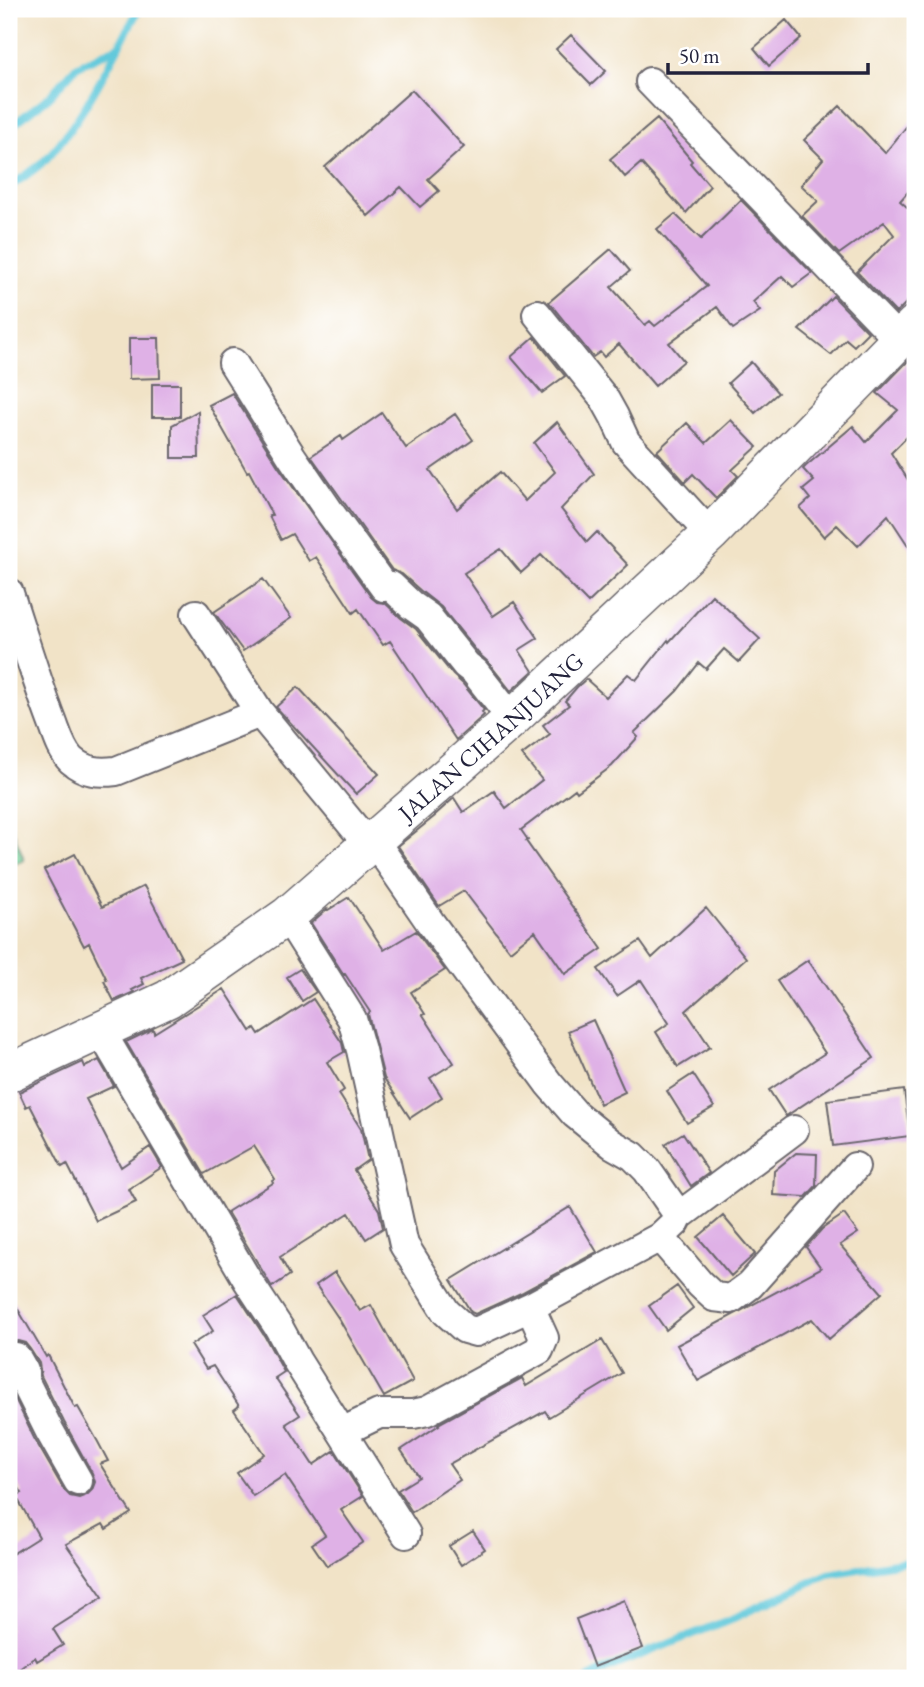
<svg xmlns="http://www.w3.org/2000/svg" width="924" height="1687" font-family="'EB Garamond',serif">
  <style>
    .green { fill: #73ce95; stroke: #4a7868; stroke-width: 2 }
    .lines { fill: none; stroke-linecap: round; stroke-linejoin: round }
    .stream { stroke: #5fc8da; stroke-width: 8 }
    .building { fill: #dfb1e6 }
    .minor-casing { stroke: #6a666c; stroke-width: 32 }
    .major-casing { stroke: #6a666c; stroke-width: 40 }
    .minor { stroke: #fff; stroke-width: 28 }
    .major { stroke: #fff; stroke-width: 37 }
    .labels { text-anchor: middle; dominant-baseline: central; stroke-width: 5; stroke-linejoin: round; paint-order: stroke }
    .street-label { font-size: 24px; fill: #22223b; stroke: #fff }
  </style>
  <rect width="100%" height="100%" fill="#fff"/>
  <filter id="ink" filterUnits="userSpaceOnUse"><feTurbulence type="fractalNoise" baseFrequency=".0143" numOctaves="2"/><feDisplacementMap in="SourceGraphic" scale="14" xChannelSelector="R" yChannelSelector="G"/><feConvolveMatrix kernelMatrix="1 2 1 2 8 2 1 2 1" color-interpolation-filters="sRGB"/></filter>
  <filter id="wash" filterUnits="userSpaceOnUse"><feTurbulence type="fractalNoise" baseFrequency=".00686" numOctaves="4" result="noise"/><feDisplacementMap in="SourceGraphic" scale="28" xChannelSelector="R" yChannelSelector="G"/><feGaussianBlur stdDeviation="1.57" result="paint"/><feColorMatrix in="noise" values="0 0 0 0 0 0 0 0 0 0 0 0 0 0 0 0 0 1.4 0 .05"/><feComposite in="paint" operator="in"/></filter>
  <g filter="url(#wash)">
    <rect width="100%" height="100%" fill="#f1e3c7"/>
    <path class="green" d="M9,820L24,860L9,866Z"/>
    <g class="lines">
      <path class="stream" d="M9,128L49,97L76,67L117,47
        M9,187C22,178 37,169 48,157C87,114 111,59 139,9
        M589,1678L608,1668L736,1617L828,1574L915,1560"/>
    </g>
    <g id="blocks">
      <path class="building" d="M786,20L801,38L769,66L754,48Z
        M571,35L606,71L591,85L556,49Z
        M412,90L464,147L428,179L439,191L420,207L401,187L368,216L325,167Z
        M840,106L885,153L915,116V184L900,201L915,214V294L896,313L857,272L894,235L884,222L839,254L802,216L818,201L801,185L823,159L804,140Z
        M657,119L692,161L690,163L710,186L686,213L641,163L625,177L610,159Z
        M741,200L812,273L793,287L782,276L753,302L760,311L733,329L717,307L669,343L684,361L655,386L619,344L604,357L600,352L593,357L549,302L611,249L630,271L611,287L645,325L650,321L655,326L707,286L657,229L675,214L701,239Z
        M833,296L868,332L854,346L846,339L831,355L799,330Z
        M534,337L565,376L542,393L511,357Z
        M129,338H159L160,378L129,379Z
        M908,361L915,366V429L891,453L915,491V556L888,515L858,546L837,525L824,537L800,508L810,499L803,490L814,481L803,469L806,466L853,426L866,442L898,410L877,393Z
        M751,362L778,393L755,413L728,383Z
        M152,384H180V417H152Z
        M232,393L278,466L371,597L377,602L385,603L401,618L416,629L453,675L463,684L484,710L482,712L484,715L456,740L390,641L383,645L358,609L353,613L316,557L309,561L292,534L281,540L269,516L272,515L249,471L247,472L209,405Z
        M198,411L199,458H172V425Z
        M382,413L406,448L455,414L473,440L430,470L457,509L500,472L525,501L555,472L534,443L557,422L594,474L561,509L587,542L597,532L628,565L588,603L541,555L521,573L501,549L464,573L493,616L514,602L538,638L519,650L533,671L511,691L488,662L478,653L441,607L422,592L402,574L392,570L311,456L341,436L343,440Z
        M731,420L757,447L732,470L738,476L716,498L693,474L685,482L657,451L687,423L706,443Z
        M263,579L291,618L243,651L214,612Z
        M712,595L760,639L739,662L724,649L706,669L699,663L677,691L634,733L638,737L612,766L577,792L575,789L521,830L528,840L526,841L602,949L565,974L535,931L510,951L464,891L439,906L398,846L435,816V815L454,798L463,812L494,791L506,808L542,780L522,755L550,734L543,725L569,705L565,701L577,687L586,679L606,697L628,674L636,680L668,640L669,642Z
        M298,687L379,774L356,794L276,707Z
        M75,854L102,907L144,886L182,959L141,978L144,984L132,990L134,992L114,1001L104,981L107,980L89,943L84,946L44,870Z
        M349,897L384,950L416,931L445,970L411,992L425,1014L423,1015L454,1063L430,1078L442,1097L410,1118L384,1078L368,1014L370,1012L345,974L344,975L311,923L327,909L328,910Z
        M706,908L746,958L686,1011L710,1047L678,1067L656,1032L669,1023L641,980L617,996L598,969L640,941L652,958Z
        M808,960L874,1058L786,1116L769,1090L825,1053L777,981Z
        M300,969L316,992L302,1001L287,977Z
        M224,989L251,1031L255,1028L259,1034L313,999L342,1043L344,1052L327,1062L344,1090L339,1094L361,1129L368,1160L354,1170L379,1210L383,1228L366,1239L349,1213L280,1257L290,1275L272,1287L227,1212L273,1183L272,1181L275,1179L254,1146L204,1174L126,1042L153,1029L154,1033Z
        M593,1020L625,1092L600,1104L568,1031Z
        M99,1060L114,1086L86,1099L121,1167L150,1147L162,1167L129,1189L136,1202L96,1221L67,1164L62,1167L30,1105L26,1107L19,1092L83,1062L85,1067Z
        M693,1074L714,1107L687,1123L667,1091Z
        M904,1090L910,1136L833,1146L827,1100Z
        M683,1133L709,1173L691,1186L665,1144Z
        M796,1153L817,1154L816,1186L806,1197L773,1195L774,1171Z
        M570,1207L597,1252L523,1292L475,1314L471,1312L451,1280Z
        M844,1214L858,1233L840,1245L882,1293L829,1339L812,1319L698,1381L677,1345L821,1268L806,1247L822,1229Z
        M723,1216L755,1254L731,1276L698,1237Z
        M335,1272L360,1311L371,1305L413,1381L384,1397L339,1319L316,1285Z
        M677,1286L693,1308L666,1330L649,1306Z
        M9,1294L46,1357L48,1355L75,1408L78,1407L98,1442L108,1461L100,1464L131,1513L106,1529L103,1524L66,1544L103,1597L53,1629L63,1645L37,1661L35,1657L9,1677V1556L39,1537L16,1496L22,1493L9,1472V1386L34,1438L64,1490L70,1496L79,1498L87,1495L92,1490L95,1482L92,1473L64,1422L41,1376L39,1363L30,1349L25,1343L18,1341L9,1342Z
        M237,1294L265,1337L284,1372L275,1378L300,1415L286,1424L313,1465L334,1451L363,1496L341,1510L363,1542L327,1566L312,1544L325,1535L285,1475L253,1496L237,1473L264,1454L234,1410L239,1406L213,1366L206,1369L191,1345L213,1331L203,1315Z
        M602,1340L622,1373L549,1417L545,1411L449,1464L460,1480L412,1512L398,1490L419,1477L401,1450L439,1425L438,1424L522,1378L526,1386Z
        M473,1531L485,1549L461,1565L449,1546Z
        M624,1600L643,1648L594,1667L576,1619Z"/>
    </g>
  </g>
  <g filter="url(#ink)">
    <use href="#blocks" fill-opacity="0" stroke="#6a666c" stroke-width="2"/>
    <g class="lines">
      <defs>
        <path id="minor" d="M650,82L900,341
          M537,314L604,398L614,416L626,442L710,534
          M233,363L292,457L331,514L384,587L391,586L411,605L428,617L466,665L475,672L512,719
          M9,593C23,636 36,679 52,721C57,734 61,750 71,760C85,772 98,773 116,771L260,713
          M196,614L260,713L368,844
          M287,916L352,1019L361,1050L404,1245L446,1312L465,1329L476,1332L530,1307L660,1237L676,1222L679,1216L647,1170L633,1156L612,1144L575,1114L549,1084L430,922L373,839
          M100,1030L248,1281L279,1328L297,1361L406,1534
          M679,1216L794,1130
          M660,1237L700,1284L714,1297L731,1299L750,1285L855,1167
          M9,1360L16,1357L24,1371V1380L49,1430L78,1481
          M342,1432L379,1414H413L427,1411L539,1350L544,1338L530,1307"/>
        <g id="major">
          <path id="s1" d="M9,1073L168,999L287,916L512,719L710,534L915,324"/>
        </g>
      </defs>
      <use href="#minor" class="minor-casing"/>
      <use href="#major" class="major-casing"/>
      <use href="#minor" class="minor"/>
      <use href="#major" class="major"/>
    </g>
  </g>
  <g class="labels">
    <g class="street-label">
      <text stroke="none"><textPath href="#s1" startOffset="592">JALAN CIHANJUANG</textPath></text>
    </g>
  </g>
  <rect width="924" height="1687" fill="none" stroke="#fff" stroke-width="35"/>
  <path d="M668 63v10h200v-10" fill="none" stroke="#22223b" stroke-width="3.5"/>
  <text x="679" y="63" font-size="21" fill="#22223b" stroke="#ffffff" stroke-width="5" paint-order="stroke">50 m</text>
</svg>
